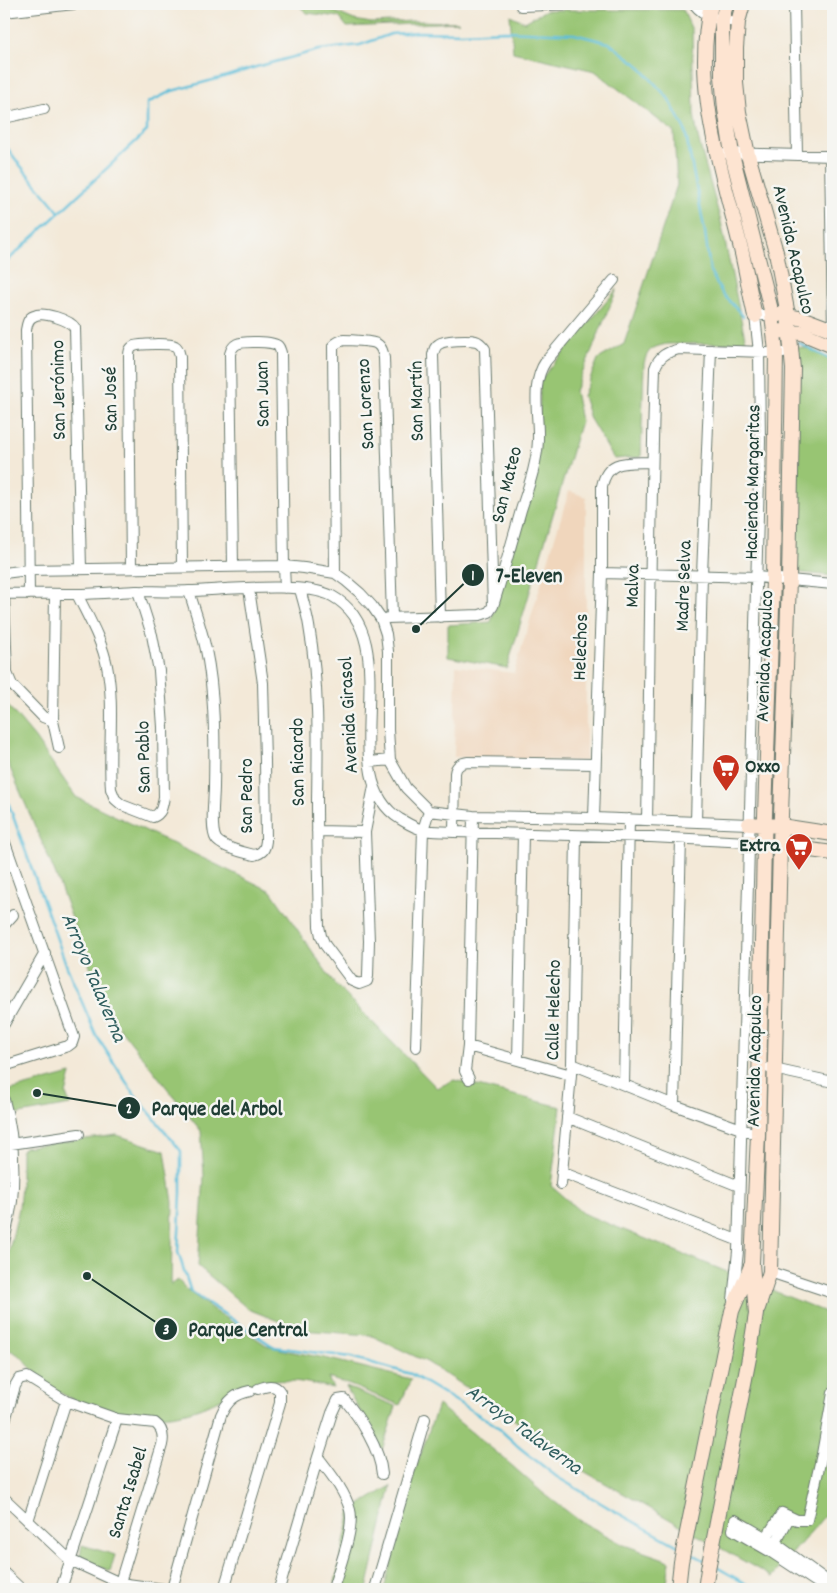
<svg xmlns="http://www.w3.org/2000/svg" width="837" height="1593" font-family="Dekko,sans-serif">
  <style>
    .built { fill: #f0d6bc }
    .green { fill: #98c573; stroke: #5c8154 }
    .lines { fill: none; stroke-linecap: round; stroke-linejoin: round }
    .stream { stroke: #5bbed9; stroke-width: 2.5 }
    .street-casing { stroke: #69796d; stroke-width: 12 }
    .secondary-casing { stroke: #69796d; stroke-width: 16 }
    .street { stroke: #fff; stroke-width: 10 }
    .secondary { stroke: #fde4d1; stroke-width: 14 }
    .labels { text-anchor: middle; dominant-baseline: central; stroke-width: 5; stroke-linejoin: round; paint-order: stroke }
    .street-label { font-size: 20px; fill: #1f3d34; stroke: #f6f6f2 }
    .poi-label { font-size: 20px; font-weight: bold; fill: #1f3d34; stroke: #f6f6f2; text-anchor: start }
    .water-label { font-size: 21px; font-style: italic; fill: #2e5d5d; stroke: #f6f6f2 }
    .leader { fill: none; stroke: #1f3d34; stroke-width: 2 }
    .callout-dot { fill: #1f3d34; stroke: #f6f6f2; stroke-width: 2 }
    .mark-label { font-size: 15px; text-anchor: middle; font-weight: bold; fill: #fff }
    .callout-label { font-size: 21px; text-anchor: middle; font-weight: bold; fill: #1f3d34; stroke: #f6f6f2; stroke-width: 5; stroke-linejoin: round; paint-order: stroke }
  </style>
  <rect width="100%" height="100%" fill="#f6f6f2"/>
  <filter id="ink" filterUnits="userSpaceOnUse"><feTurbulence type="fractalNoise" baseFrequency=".02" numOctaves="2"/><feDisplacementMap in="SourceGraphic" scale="10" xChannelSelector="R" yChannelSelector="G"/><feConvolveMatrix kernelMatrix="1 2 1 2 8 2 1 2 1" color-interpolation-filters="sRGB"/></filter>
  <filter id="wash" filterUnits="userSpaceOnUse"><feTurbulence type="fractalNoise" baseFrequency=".0096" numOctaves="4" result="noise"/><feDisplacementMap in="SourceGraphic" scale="20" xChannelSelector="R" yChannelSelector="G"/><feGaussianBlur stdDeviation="1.12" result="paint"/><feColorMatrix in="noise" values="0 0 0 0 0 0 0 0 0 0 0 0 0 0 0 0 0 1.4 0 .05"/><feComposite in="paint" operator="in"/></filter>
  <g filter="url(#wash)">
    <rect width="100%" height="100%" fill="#f3e9d8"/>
    <path class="built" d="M569,491L586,497V761L454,757L456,666L514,673Z"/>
    <path class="green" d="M297,4H320L326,8L354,20L371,23L413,21L459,22L347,27L339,17L307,13Z
      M546,10H683L692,30L694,114L698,138L721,222L746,343L667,344C653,347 647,349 644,364L641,457L614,459L590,419L583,396L598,359L624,344L677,185L674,132L595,71L513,52L510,15L525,22Z
      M617,289L575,391L581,421L507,668L448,657V625L491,622L539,452L540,380Z
      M792,346L810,349L833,361V576L794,572Z
      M4,701L35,738L76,797L271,891L334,983L437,1088L454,1080L561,1107L551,1186L582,1213L833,1315V1506L772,1577L580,1469L500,1409L427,1362L370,1335L301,1330L248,1309L198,1266L204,1176L201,1131L107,1012L55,873L4,754Z
      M71,1074L66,1094L70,1105L14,1115L7,1091Z
      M117,1135L165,1151L173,1202L171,1285L178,1280L187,1290L215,1311L266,1345L287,1351L325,1358L411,1379L400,1405L350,1385L328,1378L333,1388C314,1384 293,1379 273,1381C247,1384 226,1398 202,1407C165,1421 124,1418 87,1405C64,1398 47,1384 31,1368C27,1364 24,1359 20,1356C16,1353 9,1350 4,1347V1272L19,1208L21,1185V1152L24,1147Z
      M346,1387L396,1406L382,1450Z
      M438,1405L501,1456L543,1493L580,1521L624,1545L670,1561L666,1589H384L414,1473Z
      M391,1486L367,1589H357L335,1583L351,1510Z
      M82,1545L115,1555L110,1571L79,1559Z"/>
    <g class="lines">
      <path class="stream" d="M4,143C20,168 41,189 59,212
        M4,264L147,131V103L172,91L224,77L256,67L319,50L360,45L391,34L419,32L462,33L505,31L574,34L609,43L637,64L668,98L685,130L705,232L710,271L722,293L743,316
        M799,343L833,361
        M4,791L67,967L96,1035L132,1091L181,1151V1194L178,1252L191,1292L274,1347L351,1357L411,1374L494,1424L520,1448L557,1477L616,1512L680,1547
        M687,1551L704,1560
        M713,1565L755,1589"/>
    </g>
  </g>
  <g filter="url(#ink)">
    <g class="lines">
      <defs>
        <path id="street" d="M694,4C706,19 720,20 738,22
          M794,4L797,155
          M521,6L573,4
          M4,12L74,4
          M4,118L44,109
          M727,153L833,156
          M830,156L833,329
          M233,566L230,354C231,350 233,346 237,344C243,341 273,341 278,346C280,348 280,350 281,353L284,566L285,588
          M131,568L129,357C129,352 129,349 134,346C139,344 170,343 175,346C179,348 179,353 180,357L182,567
          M4,573L28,570L284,566L304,568L335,573L346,581L360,593L372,606L381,619L386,634L388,651V730L390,760L406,788L429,811L473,816L594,818L749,824
          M335,573L333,346C336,343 339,341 344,340C349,340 373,341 377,344C382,347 383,353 384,358L392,618
          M602,573L757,577L833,584
          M300,589C303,601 307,613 309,626C319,683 318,742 317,800C317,842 318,884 319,926L321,936L325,945L352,981L359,984L367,981L368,976L369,941L365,832L374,786
          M189,591C195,611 202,630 206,650C215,692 215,743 214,787C214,799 210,829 216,839C221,847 245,853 254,855C263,853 265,849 266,841L265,761L263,683L249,589
          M4,594C28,593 52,594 76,594C96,594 116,592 136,591C154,591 172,592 189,591C224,590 304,581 332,596C410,639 330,776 400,819C407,823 416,829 424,830C434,832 445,831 454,832L651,837L748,842
          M4,594L7,673L12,685L43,717L53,721
          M29,594L26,330C27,324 28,318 34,316C43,311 70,320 75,328L81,568
          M55,594L53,721L59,748
          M77,594C88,617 102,640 107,666C115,706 108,749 111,789L115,799L122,805L153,817C162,813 162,807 164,797L163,727L159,671L152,635L138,591
          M440,617L433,355C434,350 435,346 439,344C444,340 469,339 476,341C480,342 482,345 485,349L493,606
          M387,618L480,615L489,612L493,606C503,574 512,542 521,510C528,488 537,464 538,440C539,415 530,384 546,361L614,280
          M370,762L390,760
          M594,818L602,573V486C608,458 628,463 652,462
          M647,820C650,669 650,518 655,368C659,356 667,352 679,349L791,353
          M696,822L702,575L711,350
          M317,831L365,832
          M454,832L455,773C456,765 461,763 468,762L595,764
          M4,840L74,1037L72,1043L68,1046L4,1066
          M4,925L13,915
          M4,1024L45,953
          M468,1046L571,1075
          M416,1047L423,830L429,811
          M518,1060L523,834
          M572,1064L674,1105L758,1135
          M769,1068L833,1082
          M469,1079L465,1071L468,1046L473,816
          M624,1085L629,819
          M4,1100C13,1131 15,1168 12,1201C10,1215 6,1230 4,1244
          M674,1105L681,839
          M567,1117L739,1186
          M4,1145L79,1134
          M561,1172L737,1240
          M561,1184L572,1064L576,836
          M770,1272L833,1293
          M733,1300L738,1251L760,441L759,352L755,316L772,314
          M4,1424L15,1386L19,1379L27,1377L66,1401L117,1419L155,1423C162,1428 164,1436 162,1445L118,1589
          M318,1457C330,1473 345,1491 350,1510C355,1528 338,1571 333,1589
          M4,1498L70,1560L120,1583L164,1589
          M28,1521L66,1401
          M763,1543L782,1513L797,1520H807L822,1454L833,1393
          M773,1548L789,1518
          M4,1573L21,1589
          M61,1589L117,1419
          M172,1589L221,1415C227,1401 235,1394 250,1391
          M224,1589L280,1403V1392C275,1383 266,1386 258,1389
          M279,1589L318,1457L332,1413L338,1400L344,1399C360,1418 380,1449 382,1474
          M375,1589L425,1419
          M827,1589L771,1552L733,1530L735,1520L775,1543L833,1585"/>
        <path id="secondary" d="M711,4C693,83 719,161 738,237C745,263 749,290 755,316
          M743,4L738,22L736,48V83L739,112L748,155L776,252L788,315L793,369L789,579L780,845L770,1272L758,1308
          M779,314L804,319L833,330
          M782,331L802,333L833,346
          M749,824L781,826L833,834
          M748,842L833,853
          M678,1589L681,1562L732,1311L751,1266
          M705,1589L708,1569L749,1358L756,1314L752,1263L758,1135L764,844L773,579L776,352L772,314L732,154L725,109L722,76V21L726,4"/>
      </defs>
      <use href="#street" class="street-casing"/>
      <use href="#secondary" class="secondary-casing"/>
      <use href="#street" class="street"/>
      <use href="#secondary" class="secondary"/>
    </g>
  </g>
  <defs>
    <symbol id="supermarket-pin" viewBox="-11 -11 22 30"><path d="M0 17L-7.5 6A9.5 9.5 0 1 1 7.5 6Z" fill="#c8321e" stroke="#f6f6f2"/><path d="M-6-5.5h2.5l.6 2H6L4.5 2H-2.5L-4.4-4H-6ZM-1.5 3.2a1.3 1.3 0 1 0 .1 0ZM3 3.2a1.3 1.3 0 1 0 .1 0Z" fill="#fff"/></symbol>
  </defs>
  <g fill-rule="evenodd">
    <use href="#supermarket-pin" x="710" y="752" width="32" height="43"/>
    <use href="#supermarket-pin" x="783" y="831" width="32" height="43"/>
  </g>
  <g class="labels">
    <g class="street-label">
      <text transform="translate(792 250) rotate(77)">Avenida Acapulco</text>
      <text transform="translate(60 390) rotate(-91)">San Jerónimo</text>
      <text transform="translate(264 394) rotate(-91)">San Juan</text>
      <text transform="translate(112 399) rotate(-91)">San José</text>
      <text transform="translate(418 401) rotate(-91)">San Martín</text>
      <text transform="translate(367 404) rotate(-93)">San Lorenzo</text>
      <text transform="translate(754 482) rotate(-89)">Hacienda Margaritas</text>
      <text transform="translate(508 485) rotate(-76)">San Mateo</text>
      <text transform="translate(634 586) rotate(-89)">Malva</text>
      <text transform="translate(685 586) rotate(-88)">Madre Selva</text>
      <text transform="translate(582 647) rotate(-88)">Helechos</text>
      <text transform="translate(766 656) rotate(-88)">Avenida Acapulco</text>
      <text transform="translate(350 715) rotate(-93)">Avenida Girasol</text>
      <text transform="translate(145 757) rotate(-91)">San Pablo</text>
      <text transform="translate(299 762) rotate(-91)">San Ricardo</text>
      <text transform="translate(248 796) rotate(-90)">San Pedro</text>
      <text transform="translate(555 1010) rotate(-89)">Calle Helecho</text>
      <text transform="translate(756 1061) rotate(-89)">Avenida Acapulco</text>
      <text transform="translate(129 1493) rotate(-73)">Santa Isabel</text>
    </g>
    <g class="poi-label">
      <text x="745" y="768">Oxxo</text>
      <text x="780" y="847" text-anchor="end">Extra</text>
    </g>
    <g class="water-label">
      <text transform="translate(92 978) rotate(67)">Arroyo Talaverna</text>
      <text transform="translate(523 1431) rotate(36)">Arroyo Talaverna</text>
    </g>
  </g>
  <path class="leader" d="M416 629L473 575M37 1093L129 1108M87 1276L166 1329"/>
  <g class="callout-dot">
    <circle cx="416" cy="629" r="5"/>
    <circle cx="37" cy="1093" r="5"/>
    <circle cx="87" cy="1276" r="5"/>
    <circle cx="473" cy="575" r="12"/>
    <circle cx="129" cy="1108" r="12"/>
    <circle cx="166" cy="1329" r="12"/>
  </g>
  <g class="mark-label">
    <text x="473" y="580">1</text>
    <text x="129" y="1113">2</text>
    <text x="166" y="1334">3</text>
  </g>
  <g class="callout-label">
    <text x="529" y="582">7-Eleven</text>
    <text x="217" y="1115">Parque del Arbol</text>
    <text x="248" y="1336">Parque Central</text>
  </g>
  <rect width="837" height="1593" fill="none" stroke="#f6f6f2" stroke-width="20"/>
</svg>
